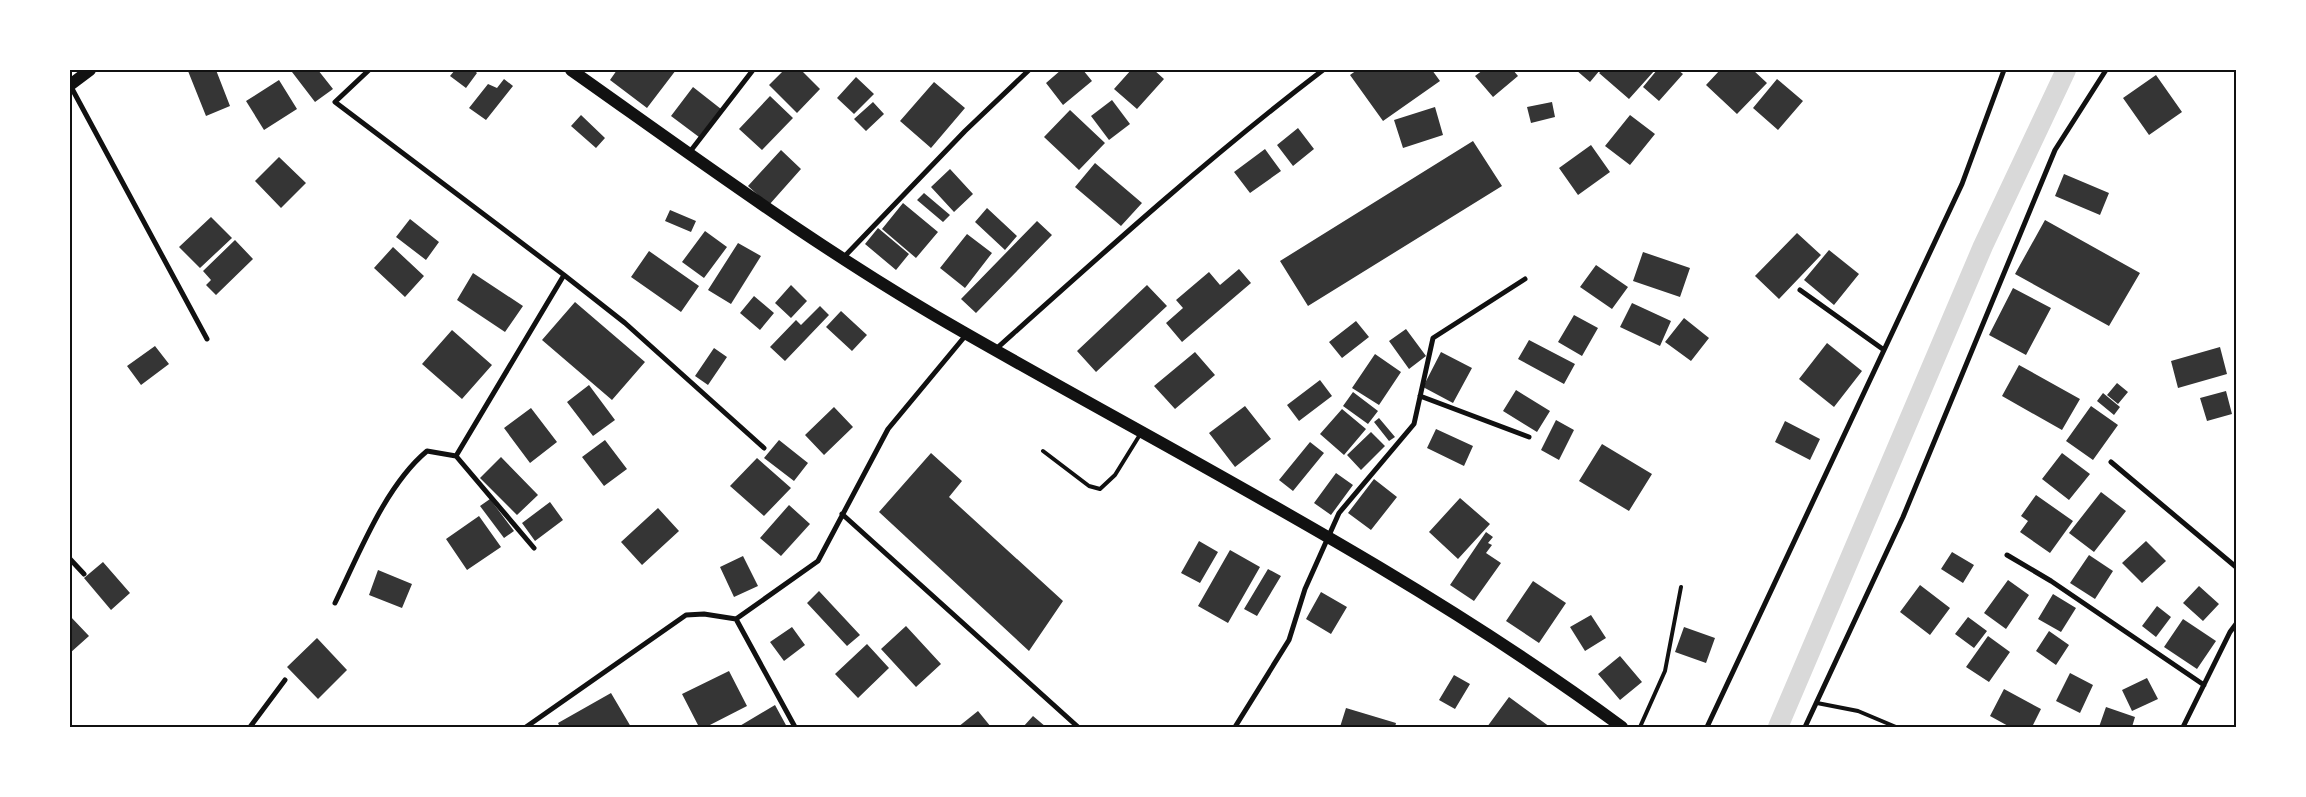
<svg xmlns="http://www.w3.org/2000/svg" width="2306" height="797" font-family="Bitter,serif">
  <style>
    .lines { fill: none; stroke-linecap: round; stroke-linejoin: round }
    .canal { stroke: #d9d9d9; stroke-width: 20 }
    .building { fill: #353535 }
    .service { stroke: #111; stroke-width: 4 }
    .minor { stroke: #111; stroke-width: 5 }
    .primary { stroke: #111; stroke-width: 12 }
    .neatline { fill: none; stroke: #111; stroke-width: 2 }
  </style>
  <rect width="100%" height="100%" fill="#fff"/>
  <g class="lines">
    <path class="canal" d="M1778,727L1983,246L2066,70"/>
  </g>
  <path class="building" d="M191,70H216L230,106L206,116L188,71Z
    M294,70H318L333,89L315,102L292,72Z
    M455,70H474L477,73L466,88L450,76Z
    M617,70H676L647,108L610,80Z
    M784,70H801L820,89L797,113L769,85Z
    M1061,70H1083L1092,81L1063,105L1046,83Z
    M1131,70H1154L1164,79L1137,109L1114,89Z
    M1357,70H1432L1440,81L1383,121L1350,75Z
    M1483,70H1513L1518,76L1493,97L1475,76Z
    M1576,70H1600L1590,82Z
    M1603,70H1655L1629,99L1599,73Z
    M1657,70H1678L1683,74L1659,101L1643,87Z
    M1720,70H1753L1767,83L1737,114L1706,85Z
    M2156,75L2182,112L2149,135L2123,98Z
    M856,77L874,94L854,114L837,98Z
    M504,79L513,86L486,120L469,108L488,84L497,88Z
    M1777,79L1803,101L1778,130L1753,108Z
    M279,80L297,109L264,130L246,101Z
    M934,82L965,108L931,148L900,121Z
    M693,87L721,109L699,137L671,116Z
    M770,96L793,118L762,150L739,129Z
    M1112,100L1130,124L1109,140L1091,116Z
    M873,102L884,114L866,131L854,119Z
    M1552,102L1555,117L1531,123L1527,107Z
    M1435,107L1443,135L1403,148L1394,120Z
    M1070,110L1105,143L1079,170L1044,137Z
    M581,115L605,138L596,148L571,126Z
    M1630,115L1655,134L1630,165L1605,146Z
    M1298,128L1314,149L1293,166L1277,145Z
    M1473,141L1502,186L1308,306L1280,261Z
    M1591,145L1610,172L1578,195L1559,168Z
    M1265,149L1281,171L1250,193L1234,172Z
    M781,150L801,169L769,205L748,186Z
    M279,157L306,183L281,208L255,181Z
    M1095,163L1142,203L1121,226L1075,187Z
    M950,169L973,194L954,212L931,187Z
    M2064,174L2109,193L2100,215L2055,196Z
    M924,193L950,215L943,222L917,200Z
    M903,203L938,232L916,258L882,229Z
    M987,208L1017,236L1005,250L975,222Z
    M670,210L696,221L691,232L665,221Z
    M211,217L232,238L200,268L179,247Z
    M410,219L439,242L426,260L396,237Z
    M2045,220L2140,273L2109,326L2015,274Z
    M1037,221L1052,235L976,313L961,299Z
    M878,228L909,254L896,270L865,244Z
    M705,231L727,247L704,278L682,262Z
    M1797,233L1821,255L1779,299L1755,276Z
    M967,234L992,253L965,288L940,268Z
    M235,240L253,259L216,295L206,285L211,280L203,271Z
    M738,243L761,256L731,304L708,290Z
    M393,247L424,276L405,297L374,268Z
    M1829,250L1859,274L1834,305L1804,280Z
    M649,251L699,286L681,312L631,277Z
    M1643,252L1690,268L1680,297L1633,281Z
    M1596,265L1628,287L1612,309L1580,287Z
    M1239,269L1251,283L1182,342L1166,323L1183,308L1176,300L1209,272L1220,285Z
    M473,273L523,306L505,332L457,300Z
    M791,285L807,301L791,318L775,303Z
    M1147,285L1167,306L1096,372L1077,351Z
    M2013,288L2051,308L2026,355L1989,335Z
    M754,296L774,313L760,330L740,313Z
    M575,302L645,362L612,400L542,340Z
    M1632,303L1671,321L1660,346L1620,327Z
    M820,306L829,315L785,361L770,347L796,320L801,325Z
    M841,311L867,335L852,351L826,327Z
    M1574,315L1598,328L1582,356L1558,342Z
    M1684,318L1709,338L1691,361L1665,342Z
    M1356,321L1369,337L1342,358L1329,342Z
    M1406,329L1426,356L1409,369L1389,341Z
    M452,330L492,365L462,399L422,364Z
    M1529,340L1575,364L1564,384L1518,359Z
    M1827,343L1862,371L1834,407L1799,379Z
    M155,346L169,364L141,385L127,366Z
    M2220,347L2227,374L2178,388L2171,361Z
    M714,348L727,357L708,385L695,376Z
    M1195,352L1215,375L1175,409L1154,386Z
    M1441,352L1472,368L1453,403L1423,387Z
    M1375,354L1401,372L1379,405L1352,388Z
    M2019,365L2080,399L2062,430L2002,396Z
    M1320,380L1332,396L1299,421L1287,405Z
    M2117,383L2128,392L2118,404L2107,395Z
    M589,385L615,420L593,436L567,402Z
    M1516,390L1550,411L1537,432L1503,411Z
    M2226,391L2232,414L2207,421L2200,398Z
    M1353,392L1378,411L1368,424L1343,406Z
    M2103,393L2120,407L2114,415L2097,401Z
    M1245,406L1271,439L1235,467L1209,433Z
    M2091,406L2118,425L2093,460L2066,441Z
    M834,407L853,427L824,455L805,435Z
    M531,408L557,442L530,463L504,428Z
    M1342,409L1366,429L1344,455L1320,434Z
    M1379,418L1395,437L1389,441L1374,422Z
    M1556,420L1574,430L1559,460L1541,450Z
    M1785,421L1820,439L1810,460L1775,442Z
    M1436,429L1473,446L1464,466L1427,448Z
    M1371,432L1385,446L1361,470L1347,455Z
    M605,440L627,469L604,486L582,457Z
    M779,440L808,463L794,481L764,458Z
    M1310,442L1324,453L1293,491L1279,480Z
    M1602,444L1652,474L1629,511L1579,481Z
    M931,453L962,481L949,497L1063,601L1029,651L879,512Z
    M2062,453L2090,474L2069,500L2042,479Z
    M501,457L538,495L517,515L480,478Z
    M757,458L791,488L764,516L730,486Z
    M1336,473L1353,485L1331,515L1314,503Z
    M1374,479L1397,497L1371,530L1348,513Z
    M2101,492L2126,511L2094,552L2069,533Z
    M2036,495L2073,521L2050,553L2020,532L2028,521L2021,516Z
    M1460,498L1490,524L1458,559L1429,532Z
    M490,499L514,531L504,538L480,506Z
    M550,502L563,520L535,541L522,523Z
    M789,505L810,524L781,556L760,538Z
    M658,508L679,531L642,565L621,542Z
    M479,516L501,547L467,570L446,539Z
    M1486,532L1493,537L1488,543L1492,545L1486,553L1501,563L1474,601L1450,585Z
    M1199,541L1218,552L1200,583L1181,573Z
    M2146,541L2166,561L2142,583L2122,563Z
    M1230,550L1260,567L1228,623L1198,606Z
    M1952,552L1974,565L1963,583L1941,569Z
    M2089,555L2113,571L2095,599L2070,583Z
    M743,556L758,586L734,597L720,567Z
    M103,562L130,593L111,610L84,578Z
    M1268,569L1281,576L1257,616L1244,609Z
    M378,570L412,584L402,608L369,595Z
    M2008,580L2029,595L2006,629L1984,613Z
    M1533,581L1566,603L1539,643L1506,621Z
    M1920,585L1950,608L1930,635L1900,612Z
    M2199,586L2219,604L2203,621L2183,603Z
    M819,591L860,635L847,646L807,603Z
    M1321,592L1347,607L1331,634L1306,619Z
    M2053,594L2076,608L2061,632L2038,619Z
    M2157,606L2171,617L2156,637L2142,626Z
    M1591,615L1606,638L1585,651L1570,627Z
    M70,616L89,636L70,653Z
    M1968,617L1987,631L1974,648L1955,634Z
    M2183,619L2216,641L2197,669L2164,647Z
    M906,626L941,664L916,687L881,649Z
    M792,627L805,645L784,661L770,642Z
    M1684,627L1715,638L1706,663L1675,652Z
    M2049,631L2069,645L2056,665L2036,651Z
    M1988,636L2010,652L1989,682L1966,667Z
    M317,638L347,670L318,699L287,667Z
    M867,644L889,668L858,698L835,674Z
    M1620,656L1642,682L1620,700L1598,674Z
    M729,671L747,706L706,727H699L682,694Z
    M2070,673L2093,685L2080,713L2056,701Z
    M1454,675L1470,684L1455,709L1439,700Z
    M2147,678L2158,699L2132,711L2122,690Z
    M2004,689L2041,709L2032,727H2010L1990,716Z
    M611,693L631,727H560L558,723Z
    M1509,697L1550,727H1487Z
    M775,705L787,727H738Z
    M2106,707L2135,717L2132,727H2099Z
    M1346,708L1396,723L1395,727H1340Z
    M978,711L991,727H958Z
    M1033,716L1046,727H1023Z"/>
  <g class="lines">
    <path class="service" d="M1043,451L1089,486L1100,489L1115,475L1141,433
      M1817,703L1858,711L1896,727
      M1640,727L1665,671L1681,587"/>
    <path class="minor" d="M70,85L207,339
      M689,153L753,70
      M843,258L965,131L1029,70
      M564,275L625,323L764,448
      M1800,290L1884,350
      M996,349C1103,253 1209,157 1323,70
      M1420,396L1529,437
      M456,456L534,548
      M2111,462L2236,567
      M842,514L1078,727
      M2007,555L2051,581L2204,685
      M70,559L84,574
      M335,603C359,554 385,486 427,451L456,456L564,275L335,102L369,70
      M736,619L818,561L888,429L966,335
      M250,727L285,680
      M526,727L686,615L704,614L736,619L795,727
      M1235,727L1289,640L1305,589L1339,513L1414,424L1433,338L1525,279
      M1707,727L1962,184L2004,70
      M1805,727L1903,517L2055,150L2106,70
      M2183,727L2230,632L2236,624"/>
    <path class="primary" d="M571,70C700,161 827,255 965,333C1187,460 1416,575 1622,727
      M70,85L90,70"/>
  </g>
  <rect width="2306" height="797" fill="none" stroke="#ffffff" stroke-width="142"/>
  <rect x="71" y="71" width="2164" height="655" class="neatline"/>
</svg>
